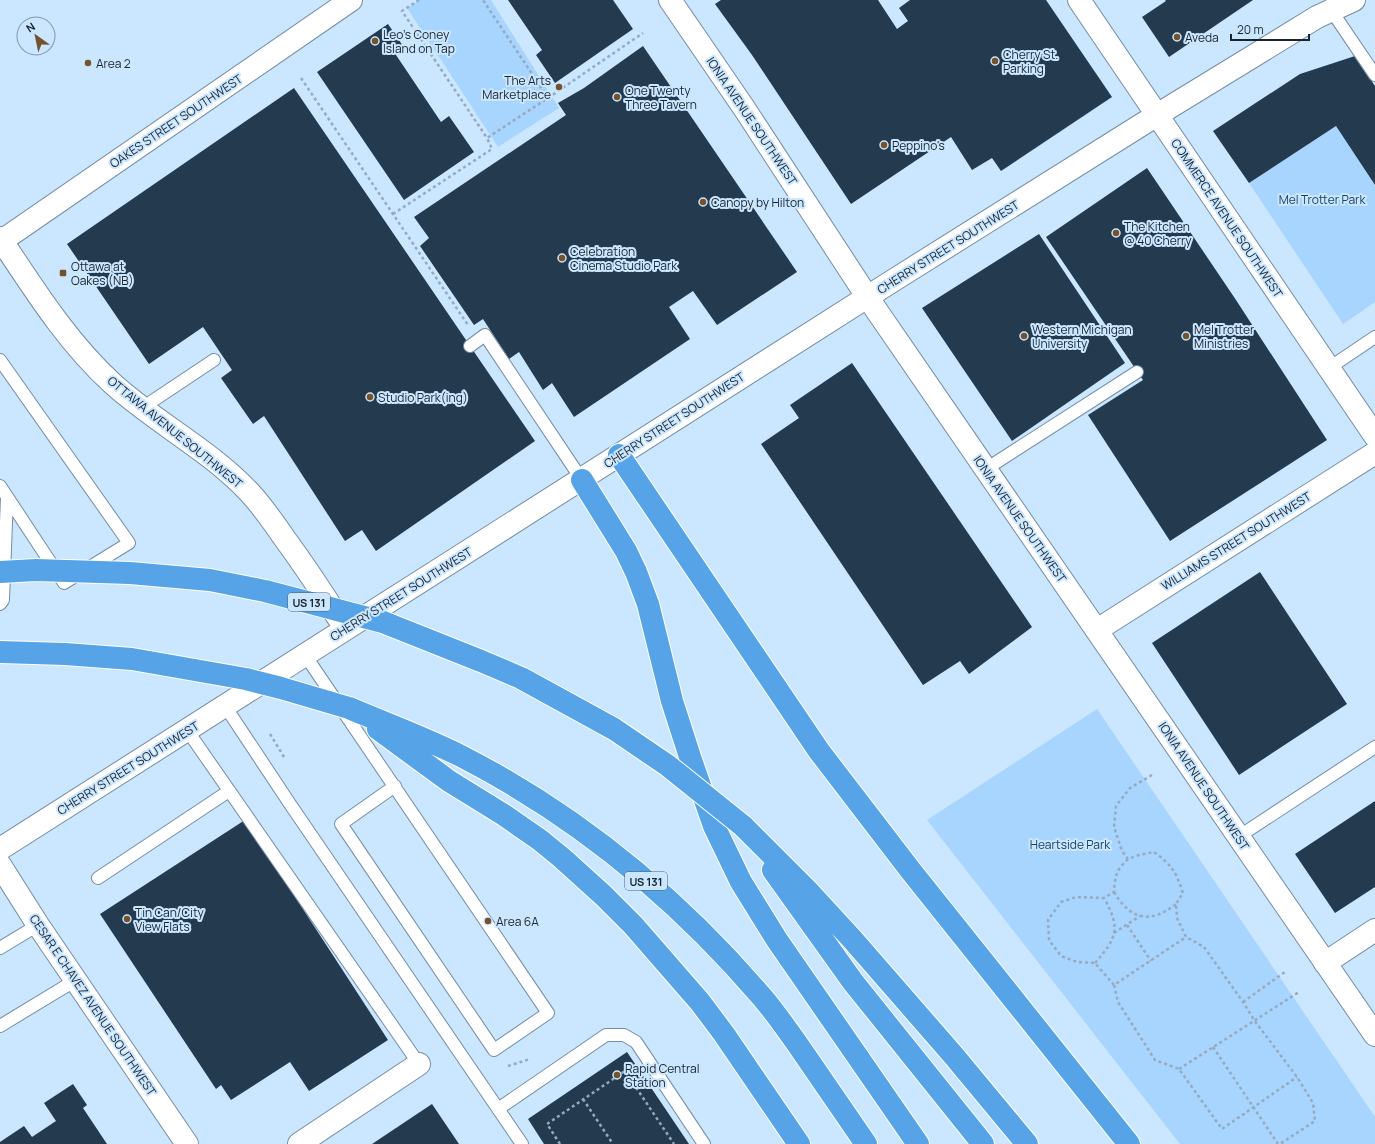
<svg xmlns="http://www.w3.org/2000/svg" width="1375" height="1144" font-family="Manrope,sans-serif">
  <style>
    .green { fill: #a8d5fe }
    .building { fill: #243a4e }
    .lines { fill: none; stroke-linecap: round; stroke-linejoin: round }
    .lane-casing { stroke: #758da5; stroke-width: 14 }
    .street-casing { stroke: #758da5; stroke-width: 24 }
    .secondary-casing { stroke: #758da5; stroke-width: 24 }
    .highway-casing { stroke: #fff; stroke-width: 24 }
    .path { stroke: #94aabe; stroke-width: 2.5; stroke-dasharray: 3 3; stroke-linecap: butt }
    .lane { stroke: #fff; stroke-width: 12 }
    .street { stroke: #fff; stroke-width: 22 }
    .secondary { stroke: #fff; stroke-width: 22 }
    .highway { stroke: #56a4e7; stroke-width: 22 }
    .highway-bridge-casing { stroke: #fff; stroke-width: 24; stroke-linecap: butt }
    .highway-bridge { stroke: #56a4e7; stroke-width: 22 }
    .poi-dot { fill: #75522b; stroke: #cbe6ff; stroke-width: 1.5 }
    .labels { text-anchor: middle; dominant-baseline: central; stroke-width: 4; stroke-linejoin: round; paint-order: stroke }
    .shield { fill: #cbe6ff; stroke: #4f5e6c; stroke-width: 1 }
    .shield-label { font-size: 11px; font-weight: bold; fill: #1a242d }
    .poi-label { font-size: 12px; fill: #1a242d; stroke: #cbe6ff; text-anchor: start }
    .street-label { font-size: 12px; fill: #1a242d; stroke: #cbe6ff }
    .park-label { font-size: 12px; fill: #174367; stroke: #cbe6ff }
  </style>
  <rect width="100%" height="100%" fill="#cbe6ff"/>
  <path class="green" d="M420,0H491L559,108L498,147L407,8Z
    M1336,126L1375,185V302L1343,324L1249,183Z
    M1097,709L1375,1117V1144H1180L927,820Z"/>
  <path class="building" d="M508,0H613L633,29L555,83L536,55L542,50Z
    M721,0H878L897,29L908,21L899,8L910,0H1046L1112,97L1001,171L992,158L972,170L951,137L851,204L752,55L715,4Z
    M1165,0H1253L1169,57L1142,17L1166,1Z
    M388,24L403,46L394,52L441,122L449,116L474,152L404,200L317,72Z
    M643,46L797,272L717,325L693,291L669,307L690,339L574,417L552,383L543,390L519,352L509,359L483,319L474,325L420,246L429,238L414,217L566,115L558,103L584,88Z
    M1355,56L1375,86V185L1336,126L1249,183L1213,131L1300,74Z
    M294,88L535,441L376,551L362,530L345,541L264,416L253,424L221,378L232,370L203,327L149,364L67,244Z
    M1147,168L1236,300L1327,440L1170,541L1088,415L1143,380L1046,237Z
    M1039,234L1125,363L1012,441L922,308Z
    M852,363L1032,627L969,674L960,661L923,685L761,444L799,418L790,405Z
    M1260,572L1347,704L1239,775L1152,643Z
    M1375,801V887L1335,913L1295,854Z
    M245,820L388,1040L309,1091L290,1062L231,1100L221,1085L216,1089L100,914Z
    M627,1052L689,1144H544L528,1119Z
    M73,1084L87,1105L83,1108L107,1144H0V1142L24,1126L32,1137L56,1121L44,1103Z
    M432,1104L459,1144H372Z"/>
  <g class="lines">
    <defs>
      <path id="lane" d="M1330,5L1331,10L1375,75
        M470,346L485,335L582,480
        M0,360L129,543L64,583L0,486
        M1329,368L1375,337
        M142,408L214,360
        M986,469L1137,372
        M0,604L3,600L7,497
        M305,655L548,1013L494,1050L341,824L395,786
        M225,706L290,804L522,1144
        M187,730L419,1064
        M1238,837L1375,747
        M98,878L229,791
        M0,948L38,925
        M0,1026L76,980
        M498,1109L606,1035H624L636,1042L704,1144"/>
      <path id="street" d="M0,238C34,289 67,342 113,384C156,423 210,450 250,493C263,507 274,523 285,539C304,565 322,592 339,619
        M1097,630L1375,453
        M1325,963L1375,930
        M299,1144L419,1064"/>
      <path id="secondary" d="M670,0L744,108L868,298L1375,1035
        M1079,0L1375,436
        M0,242L351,0
        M0,849L894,280L1157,115L1317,17L1354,0
        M0,865L38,925L187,1144"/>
      <path id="highway" d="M619,455L819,751L911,871L1129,1144
        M582,480L626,551L636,572L648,604L672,701L691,760L714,826L741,882L777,940L918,1144
        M349,708C387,724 425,738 461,756C576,815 678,899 762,997C779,1017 794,1039 809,1061C828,1089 847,1116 866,1144
        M378,729L449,781L504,815L540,840L562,858L604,896L633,925L700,1002L724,1034L799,1144
        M743,826L807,890L853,940L954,1056L1027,1144
        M773,870L853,982L983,1144"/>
    </defs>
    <use href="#lane" class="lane-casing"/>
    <use href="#street" class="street-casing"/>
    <use href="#secondary" class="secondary-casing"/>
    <use href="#highway" class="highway-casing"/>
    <path class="path" d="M419,0L402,11L487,138L548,98L483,0
      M301,78L468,325
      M548,98L643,33
      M393,214L492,149L487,138
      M270,734L284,757
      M1152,775L1130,788L1116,806L1114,827L1122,851L1128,859L1139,855L1154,852C1172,865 1176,872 1183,893L1176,904L1177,918L1186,937L1204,947L1243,1002L1254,1020L1297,1077L1313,1103L1315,1121L1280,1144
      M1128,859C1116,870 1115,876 1114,892L1104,898L1076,897L1061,902L1048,920L1049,940L1061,956L1077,962L1095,963L1114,985L1186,937
      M1114,892C1130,919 1150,925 1176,904
      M1127,925L1151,961
      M1114,933L1140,916
      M1095,963C1117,938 1121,928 1104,898
      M1114,985L1118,1002L1155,1060L1179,1069L1222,1129L1297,1077
      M1243,1002L1285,972
      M1213,1047L1278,1144
      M508,1066L530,1059
      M1179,1069L1299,992
      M583,1099L613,1144
      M560,1144L547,1124L625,1071L674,1144"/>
    <use href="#lane" class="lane"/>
    <use href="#street" class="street"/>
    <use href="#secondary" class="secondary"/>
    <use href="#highway" class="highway"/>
    <defs>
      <path id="highway-bridge" d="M0,572L36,570L130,573L210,580L265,591L383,622L481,661L521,678L614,729L667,765L743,826
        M0,652L65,654L132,659L246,679L281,688L349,708"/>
    </defs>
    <use href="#highway-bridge" class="highway-bridge-casing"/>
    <use href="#highway-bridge" class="highway-bridge"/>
  </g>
  <g class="poi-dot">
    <circle cx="1177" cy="37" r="4"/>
    <circle cx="375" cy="41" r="4"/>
    <circle cx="995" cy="61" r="4"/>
    <circle cx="88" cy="63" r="4"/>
    <circle cx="559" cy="87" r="4"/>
    <circle cx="617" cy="97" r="4"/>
    <circle cx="884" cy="145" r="4"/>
    <circle cx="703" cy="202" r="4"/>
    <circle cx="1116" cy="233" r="4"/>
    <circle cx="562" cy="258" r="4"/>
    <rect x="59" y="269" width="8" height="8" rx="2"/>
    <circle cx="1024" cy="336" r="4"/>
    <circle cx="1186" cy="336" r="4"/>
    <circle cx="370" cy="397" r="4"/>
    <circle cx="127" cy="919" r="4"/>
    <circle cx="488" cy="921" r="4"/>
    <circle cx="617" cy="1075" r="4"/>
  </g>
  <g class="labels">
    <g class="shield">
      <rect x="288" y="593" width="42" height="18" rx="3"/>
      <rect x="625" y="872" width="42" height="18" rx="3"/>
    </g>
    <g class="shield-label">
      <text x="309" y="602">US 131</text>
      <text x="646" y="881">US 131</text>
    </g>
    <g class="poi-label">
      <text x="383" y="34">Leo's Coney<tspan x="383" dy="14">Island on Tap</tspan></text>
      <text x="1185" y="37">Aveda</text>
      <text x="1003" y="54">Cherry St.<tspan x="1003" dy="14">Parking</tspan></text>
      <text x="96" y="63">Area 2</text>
      <text x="551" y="80" text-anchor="end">The Arts<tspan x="551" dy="14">Marketplace</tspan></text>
      <text x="625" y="90">One Twenty<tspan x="625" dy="14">Three Tavern</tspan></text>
      <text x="892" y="145">Peppino's</text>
      <text x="711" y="202">Canopy by Hilton</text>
      <text x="1124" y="226">The Kitchen<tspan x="1124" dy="14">@ 40 Cherry</tspan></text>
      <text x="570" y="251">Celebration<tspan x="570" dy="14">Cinema Studio Park</tspan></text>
      <text x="71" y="266">Ottawa at<tspan x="71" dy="14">Oakes (NB)</tspan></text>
      <text x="1032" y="329">Western Michigan<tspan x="1032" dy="14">University</tspan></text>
      <text x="1194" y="329">Mel Trotter<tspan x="1194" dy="14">Ministries</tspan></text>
      <text x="378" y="397">Studio Park(ing)</text>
      <text x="135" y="912">Tin Can/City<tspan x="135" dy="14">View Flats</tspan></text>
      <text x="496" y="921">Area 6A</text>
      <text x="625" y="1068">Rapid Central<tspan x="625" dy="14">Station</tspan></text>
    </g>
    <g class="street-label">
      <text transform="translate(176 121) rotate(-34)">OAKES STREET SOUTHWEST</text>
      <text transform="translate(752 121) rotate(56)">IONIA AVENUE SOUTHWEST</text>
      <text transform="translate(1227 218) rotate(56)">COMMERCE AVENUE SOUTHWEST</text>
      <text transform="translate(948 247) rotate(-32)">CHERRY STREET SOUTHWEST</text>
      <text transform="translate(674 420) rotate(-33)">CHERRY STREET SOUTHWEST</text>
      <text transform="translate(175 432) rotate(39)">OTTAWA AVENUE SOUTHWEST</text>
      <text transform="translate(1020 519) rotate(55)">IONIA AVENUE SOUTHWEST</text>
      <text transform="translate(1236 541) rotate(-32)">WILLIAMS STREET SOUTHWEST</text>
      <text transform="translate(401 594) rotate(-32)">CHERRY STREET SOUTHWEST</text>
      <text transform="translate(128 768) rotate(-32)">CHERRY STREET SOUTHWEST</text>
      <text transform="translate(1204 786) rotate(56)">IONIA AVENUE SOUTHWEST</text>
      <text transform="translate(93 1005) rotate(56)">CESAR E CHAVEZ AVENUE SOUTHWEST</text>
    </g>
    <g class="park-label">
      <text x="1322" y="199">Mel Trotter Park</text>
      <text x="1070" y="844">Heartside Park</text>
    </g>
  </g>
  <g transform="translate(36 36) rotate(327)"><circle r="19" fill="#cbe6ff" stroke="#8498ab"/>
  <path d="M0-3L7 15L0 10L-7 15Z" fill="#75522b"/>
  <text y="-6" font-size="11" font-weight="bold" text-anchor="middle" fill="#1a242d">N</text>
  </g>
  <path d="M1231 34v6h78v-6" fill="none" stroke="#1a242d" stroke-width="2"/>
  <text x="1237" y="34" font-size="12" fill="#1a242d" stroke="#cbe6ff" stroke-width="3" paint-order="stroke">20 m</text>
</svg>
